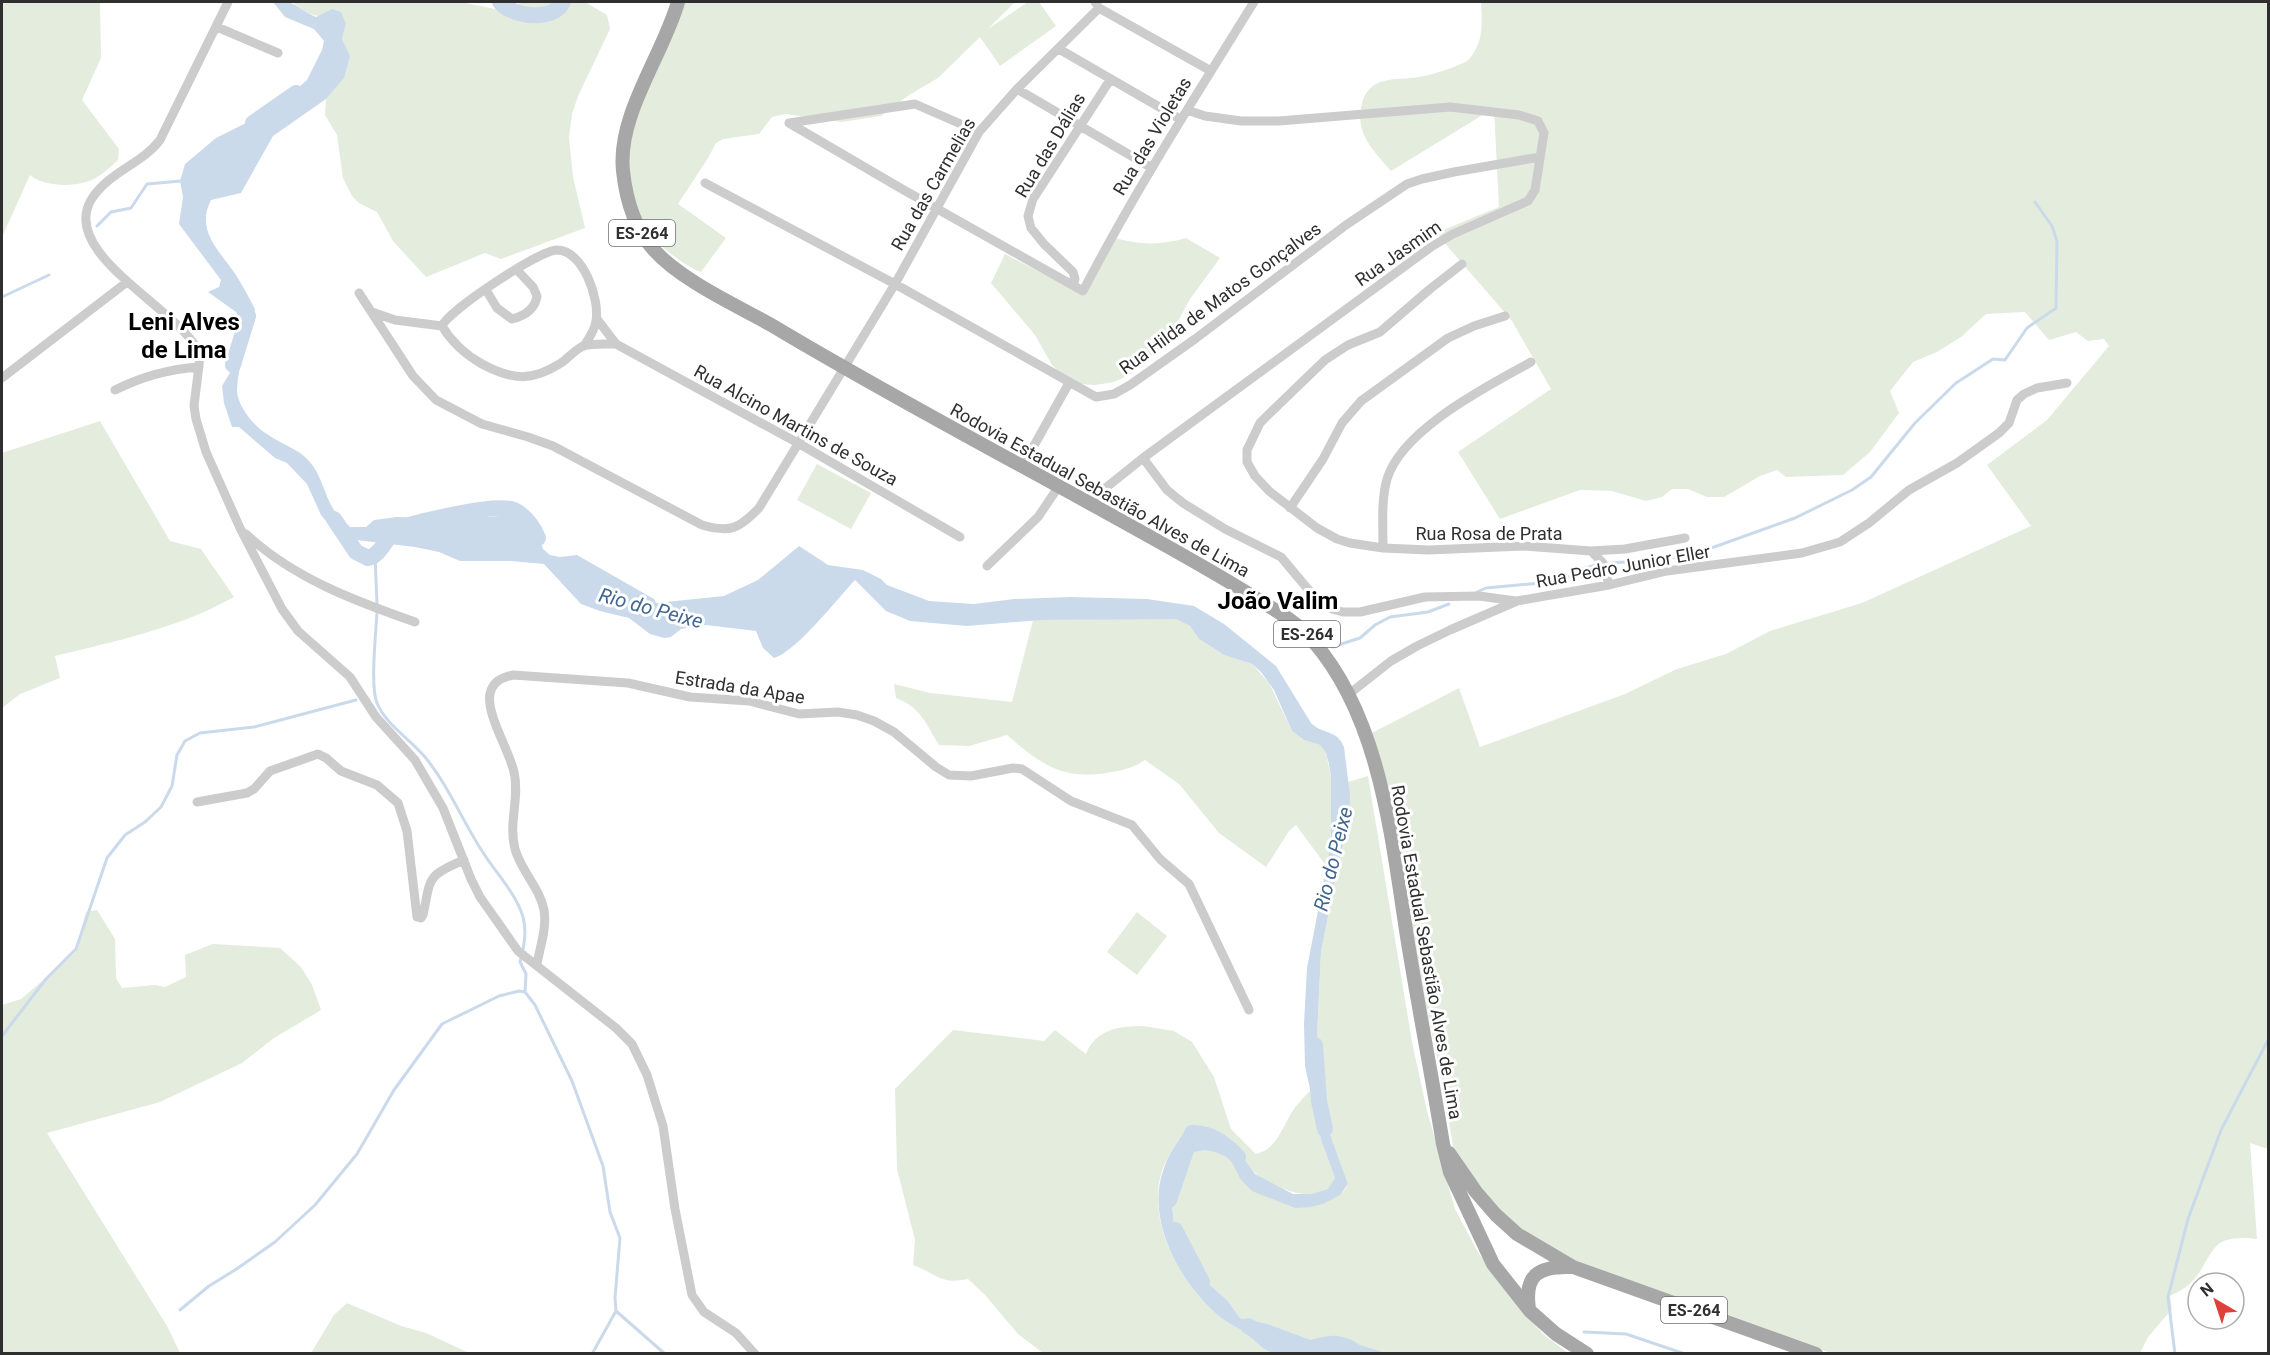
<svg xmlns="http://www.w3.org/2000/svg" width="2270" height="1355" font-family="Roboto,sans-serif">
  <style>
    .green { fill: #e3ecdd }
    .water { fill: #cadaeb }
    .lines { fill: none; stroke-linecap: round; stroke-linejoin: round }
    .stream { stroke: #cadaeb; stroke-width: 3 }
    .river { stroke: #cadaeb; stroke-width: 16 }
    .street { stroke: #ccc; stroke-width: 9 }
    .primary { stroke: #a7a7a7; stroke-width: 14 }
    .labels { text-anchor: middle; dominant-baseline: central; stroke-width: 6; stroke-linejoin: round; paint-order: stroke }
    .shield { fill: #fff; stroke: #6d6d6d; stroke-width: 1.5 }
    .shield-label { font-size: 16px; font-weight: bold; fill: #2f2f2f }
    .street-label { font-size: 18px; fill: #2f2f2f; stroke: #fff }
    .water-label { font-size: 20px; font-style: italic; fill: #40668e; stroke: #fff }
    .district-label { font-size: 24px; font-weight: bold; fill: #000; stroke: #fff }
  </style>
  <rect width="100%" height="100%" fill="#fff"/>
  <path class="green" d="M2,2H100L101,58L82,100L119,149L118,160C109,168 98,179 86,182C69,187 43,186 30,175L2,237Z
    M292,2H461L495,9L526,2H585L607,15L610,29L578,96L572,114L569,137L573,177L585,228L501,259L485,253L426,277L393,241L377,212L359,203L352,196L343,178L337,135L325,115L326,99L343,78L342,38L346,24L307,13Z
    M679,2H1015L988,29L1028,2H1039L1056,26L1000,66L980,37L938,78L909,95L881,116L842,122L785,114L772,117L759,134L723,139L716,143L708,158L678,204L726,238L701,272C682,265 651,240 640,222C631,206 624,188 617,171Z
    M1481,2H2268V1149L2250,1143L2257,1239C2246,1238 2235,1237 2224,1241C2211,1246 2205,1266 2196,1277C2189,1286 2180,1291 2170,1296L2172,1309L2148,1337L2140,1353H1831L1692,1307L1562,1256L1525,1233L1500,1213L1459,1159L1453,1146L1443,1084L1423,994L1372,733L1459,688L1480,747L1625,694L1677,669L1726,654L1770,631L1862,603L2031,526L1987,465L2047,420L2109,346L2104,339L2088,341L2076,332L2049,340L2025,312L1986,314L1961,337L1937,352L1913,362L1890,391L1899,413L1870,452L1843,475L1786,477L1777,470L1760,476L1724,497H1707L1688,489H1672L1662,497L1646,501L1612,491L1580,490L1500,519L1458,452L1551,389L1512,321L1436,233L1499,207L1494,108L1391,171C1375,152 1356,135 1361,108C1367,74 1395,81 1419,77C1431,75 1443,71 1454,67C1459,64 1467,63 1470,58C1484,41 1482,22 1481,2Z
    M1108,236C1138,245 1157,246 1186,238L1220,258L1190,299L1166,343L1131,374L1114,382L1095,385L1079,384L1061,374L1052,365L1035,335L991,283L1005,254L1079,292Z
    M100,421L170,541L201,549L234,597C179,628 116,641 55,656L60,678L20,694L2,708V453Z
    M817,464L871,493L851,529L797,500Z
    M1155,618L1177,619L1190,626L1199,639L1224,655L1252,664L1269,683L1292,731L1304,740L1320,745L1326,753L1331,777V843L1327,867L1296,825L1289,831L1266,867L1219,833L1179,784L1145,760C1134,768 1120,771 1106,773C1061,780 1039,763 1007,735L969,746L939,745C925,722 921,708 896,698L894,684L930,693L1012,702L1033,620Z
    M1368,776L1412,1042L1427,1111L1455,1209L1479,1254L1508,1294L1544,1335L1568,1353H1386L1336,1337L1311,1340L1268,1324L1240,1318L1227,1300L1196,1273L1174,1225L1171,1195L1182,1158C1204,1148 1207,1148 1230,1159L1238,1173L1290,1206C1309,1203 1340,1204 1348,1184L1321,1109L1315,1079L1321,952L1338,865L1348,828V782Z
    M97,910L115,939L116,978L122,988L155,985L165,987L186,977L185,955L213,944L280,948L301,967L312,985L321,1010L274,1038L242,1063L160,1102L47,1133L167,1326L180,1353H2V1005L21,999L75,953L86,912Z
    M1137,912L1167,936L1137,975L1107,952Z
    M1143,1026L1174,1031L1192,1042L1214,1077L1231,1129L1256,1154C1277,1149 1281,1129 1292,1112C1297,1104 1303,1098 1310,1091L1321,1140L1335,1178C1326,1211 1270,1187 1254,1172C1247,1166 1244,1156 1238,1150C1228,1141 1198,1135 1184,1132C1177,1143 1168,1155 1163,1168C1144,1219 1181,1285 1220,1317C1240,1333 1264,1337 1287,1346C1293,1348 1297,1352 1303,1353H1043L1018,1334L985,1295L968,1279C940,1285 937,1274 913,1265L915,1240L897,1169L895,1089L953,1030L1044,1041L1055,1030L1086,1054C1096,1029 1119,1026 1143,1026Z
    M347,1303L401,1326L426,1333L469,1353H311L334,1315Z
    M1330,1348L1348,1350L1355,1353L1312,1354Z"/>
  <path class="water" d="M273,2C298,0 295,8 316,17L332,9L341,12L346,24L342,39L350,56L344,78L326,99L273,136L241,193L211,200C195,231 220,251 236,275C243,286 249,298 255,309C250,335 238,363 237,390C237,406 254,426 267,434C280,444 298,448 309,461C322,475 324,495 334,510C338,516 345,522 350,527H366L374,520L397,517L458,519L512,515L529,520L536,527L543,549L550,555L560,557L577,555L654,599L656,603L724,596L758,580L799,546L828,565L863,570L881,579L887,585L929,601L974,604L1014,599L1070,597L1147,599L1194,606L1224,624L1276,666L1311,723C1323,735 1337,729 1344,747L1350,795L1349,822L1338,865L1321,952L1315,1079L1321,1109L1348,1184L1340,1195L1323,1204L1311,1207L1295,1208L1252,1191L1241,1180L1230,1159C1208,1148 1203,1148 1182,1158L1171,1195L1174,1225L1196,1273L1227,1300L1240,1318L1268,1324L1311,1340L1336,1337L1386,1353H1355L1348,1350L1330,1348L1312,1353H1303C1297,1352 1293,1348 1287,1346C1264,1337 1240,1333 1220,1317C1181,1285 1144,1219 1164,1168C1168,1155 1177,1143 1184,1132L1188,1130L1237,1149L1255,1174L1293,1194H1312L1328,1189L1335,1178L1321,1140L1305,1066L1304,1024L1307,968L1331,843V777L1329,764L1326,753L1320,745L1304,740L1292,731L1274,690L1261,672L1252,664L1224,655L1199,639L1190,626L1176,619L1041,620L967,626L910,621L886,611L855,580C837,599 797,651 774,658L763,648L756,631L706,625L681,629L671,637L664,638L650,634L629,618L600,611L581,604L544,564L511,561H460L439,552L415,547L340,538L321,515L307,484L287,463L275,458L239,427H232L224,403L222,386L231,371L232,355L241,343L244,335L242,324L236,312L208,292L219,287L221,280L179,224L183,197L180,181L185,164L216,138L274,109L307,80L322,50L324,41L314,29L285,17Z"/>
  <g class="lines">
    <path class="stream" d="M97,226L111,212L131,208L147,184L181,181
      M2,297L49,275
      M375,555L377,605
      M1611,563L1666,559L1703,551L1795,518L1852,490L1871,477L1915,423L1956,383L1993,359L2005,360L2027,328L2056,308L2057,241L2052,226L2035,202
      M1477,592L1486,588L1552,582L1563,580L1582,569L1596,565
      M377,612C376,632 370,686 377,703C386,725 410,739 425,757C448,785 462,820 482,851C495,872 516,893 523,917C527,932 524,947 520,962L526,974L525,992
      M1332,647L1360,638L1375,625L1390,617L1428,612L1449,604
      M2,1036L46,979L76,949L107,858L125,835L145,822L161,807L172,786L177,755L185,741L200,733L254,727L356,700
      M180,1310L209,1286L235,1270L275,1242L315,1205L357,1154L394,1090L442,1024L499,996L519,991L525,992L535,1005L572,1081L603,1166L610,1212L620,1238L615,1298L616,1311L592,1354
      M616,1311L665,1354
      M1584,1332L1626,1334L1685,1354
      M2175,1354L2168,1297L2188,1219L2221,1130L2268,1040"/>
    <path class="river" d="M500,2C503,5 506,9 511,10C527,17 554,19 563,2
      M253,123L296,93
      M233,365L248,316L246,313
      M334,519L356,552L368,558C382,555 386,536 398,528C419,522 496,502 514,510C526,516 533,526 538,538
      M1315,1045L1319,1101L1325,1129
      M1169,1200L1192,1133C1210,1132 1226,1144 1238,1157
      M1175,1230L1202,1282
      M1248,1326C1258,1331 1258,1334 1266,1340C1271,1345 1281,1347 1287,1349C1315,1355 1332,1331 1358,1354"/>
    <path class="street" d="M228,2L160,140C142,164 108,172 91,200C58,257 191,314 200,357L194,406L196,419L206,452L240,528L282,609L298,631L350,677L376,717L415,760L443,808L471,879L480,897L518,951L616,1028L632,1044L647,1075L663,1126L675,1209L692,1295L704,1312L736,1333L755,1354
      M1095,2L1099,8L1211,71
      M217,27L278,53
      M1059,49L1180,119
      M1017,89L1152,168
      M789,123L902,189L1083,291C1135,191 1195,97 1254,2
      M789,123L915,104L979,132
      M705,183L895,284L1096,397L1114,394L1130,385L1195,339L1346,225L1407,184L1422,179L1454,172L1540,157
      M1462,264L1430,289L1380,332L1348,345L1325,360L1270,413L1260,423L1247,450V462L1255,476L1269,491L1317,528L1337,539L1350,543L1383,548L1429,550L1523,546L1591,551L1625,549L1685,538
      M1073,285L1075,279L1073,272L1044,244L1031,228L1028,216L1033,199L1110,80
      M486,290L497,308L512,319C524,316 535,309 537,296L533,287L516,269
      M359,293L413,376L436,400L482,424L528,437L553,446L702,525C730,533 739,529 759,508L895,284L979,132L1017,89L1099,8
      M372,312L395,320L442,326
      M597,319L616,344L798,443L960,537
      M584,346C589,338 595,330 596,321C600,299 583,250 557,250C540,250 449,310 442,326C451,341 466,355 482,364C512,380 531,382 561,363C568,358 575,350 583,346C592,343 606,344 616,344
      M2,378L127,282
      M115,390C143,376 169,369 199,367
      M1143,458L1167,490L1183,503L1225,529L1281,557L1312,594L1332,609L1343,612H1360L1425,597L1479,596L1516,601
      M1022,467L1069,383
      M1088,502L1143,458L1431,247L1453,234L1528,201L1535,190L1544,133L1538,121L1519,115L1450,107L1279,121H1241L1205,116L1187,110
      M1290,508L1323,459L1342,423L1361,401L1448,338L1474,326L1505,316
      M246,534C293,578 355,601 415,622
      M1383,548C1383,526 1381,500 1387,479C1402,429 1488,386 1531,362
      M1591,551L1603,563L1609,585
      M987,566L1038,517L1059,486
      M1349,694L1391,661L1417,646L1450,630L1517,601L1609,585L1667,571L1802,553L1840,542L1869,523L1909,490L1957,463L1999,433L2009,423L2017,400L2024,394L2037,388L2067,383
      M197,802L247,793L254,789L270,771L318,754L326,758L341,771L377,785L398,803L407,831L417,917L421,918L423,915C431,879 425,876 464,860
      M537,964C540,947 547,928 544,910C540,888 521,871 515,849C508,823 520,798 514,772C509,750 486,714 490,694C492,682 503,677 513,675L628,683L690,697L749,701L799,714L838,712L857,715L874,721L894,732L936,767L949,775L971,776L1013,768L1022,769L1071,801L1132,825L1160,859L1189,884L1249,1010"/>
    <path class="primary" d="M678,2C663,55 617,115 623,171C626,199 635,229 654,250C682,281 736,305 773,326C898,401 1028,468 1156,540C1190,559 1224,578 1257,599C1277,611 1298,623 1313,641C1382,720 1392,843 1408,943C1419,1010 1432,1077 1443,1144L1450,1172L1493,1264L1530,1311L1556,1334L1587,1354
      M1449,1153L1476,1192L1496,1215L1517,1234L1573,1267L1816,1354
      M1529,1309C1524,1275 1538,1266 1571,1267"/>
  </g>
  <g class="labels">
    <g class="shield">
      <rect x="609" y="220" width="66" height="26" rx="4.5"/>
      <rect x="1274" y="621" width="66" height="26" rx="4.5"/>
      <rect x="1661" y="1297" width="66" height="26" rx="4.5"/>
    </g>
    <g class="shield-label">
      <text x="642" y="233">ES-264</text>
      <text x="1307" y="634">ES-264</text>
      <text x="1694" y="1310">ES-264</text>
    </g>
    <g class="street-label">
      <text transform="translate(1152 136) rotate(-59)">Rua das Violetas</text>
      <text transform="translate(1050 145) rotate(-59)">Rua das Dálias</text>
      <text transform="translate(933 184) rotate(-60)">Rua das Carmelias</text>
      <text transform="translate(1398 253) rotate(-35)">Rua Jasmim</text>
      <text transform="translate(1220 298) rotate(-36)">Rua Hilda de Matos Gonçalves</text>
      <text transform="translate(796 425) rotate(29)">Rua Alcino Martins de Souza</text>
      <text transform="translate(1100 490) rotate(29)">Rodovia Estadual Sebastião Alves de Lima</text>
      <text x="1489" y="533">Rua Rosa de Prata</text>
      <text transform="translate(1623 566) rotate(-10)">Rua Pedro Junior Eller</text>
      <text transform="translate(740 687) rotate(9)">Estrada da Apae</text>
      <text transform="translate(1427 952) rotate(80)">Rodovia Estadual Sebastião Alves de Lima</text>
    </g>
    <g class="water-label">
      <text transform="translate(651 608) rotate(15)">Rio do Peixe</text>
      <text transform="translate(1333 859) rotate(-76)">Rio do Peixe</text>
    </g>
    <g class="district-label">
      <text x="184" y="322">Leni Alves<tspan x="184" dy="28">de Lima</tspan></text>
      <text x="1278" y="601">João Valim</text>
    </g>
  </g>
  <rect width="2270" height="1355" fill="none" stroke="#2f2f2f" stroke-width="6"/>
  <g transform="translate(2216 1301) rotate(321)"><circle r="28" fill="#ffffff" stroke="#acacac" stroke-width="1.5"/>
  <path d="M0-4.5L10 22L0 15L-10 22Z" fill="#de4139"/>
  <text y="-9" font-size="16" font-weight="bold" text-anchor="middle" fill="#2f2f2f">N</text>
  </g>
</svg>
